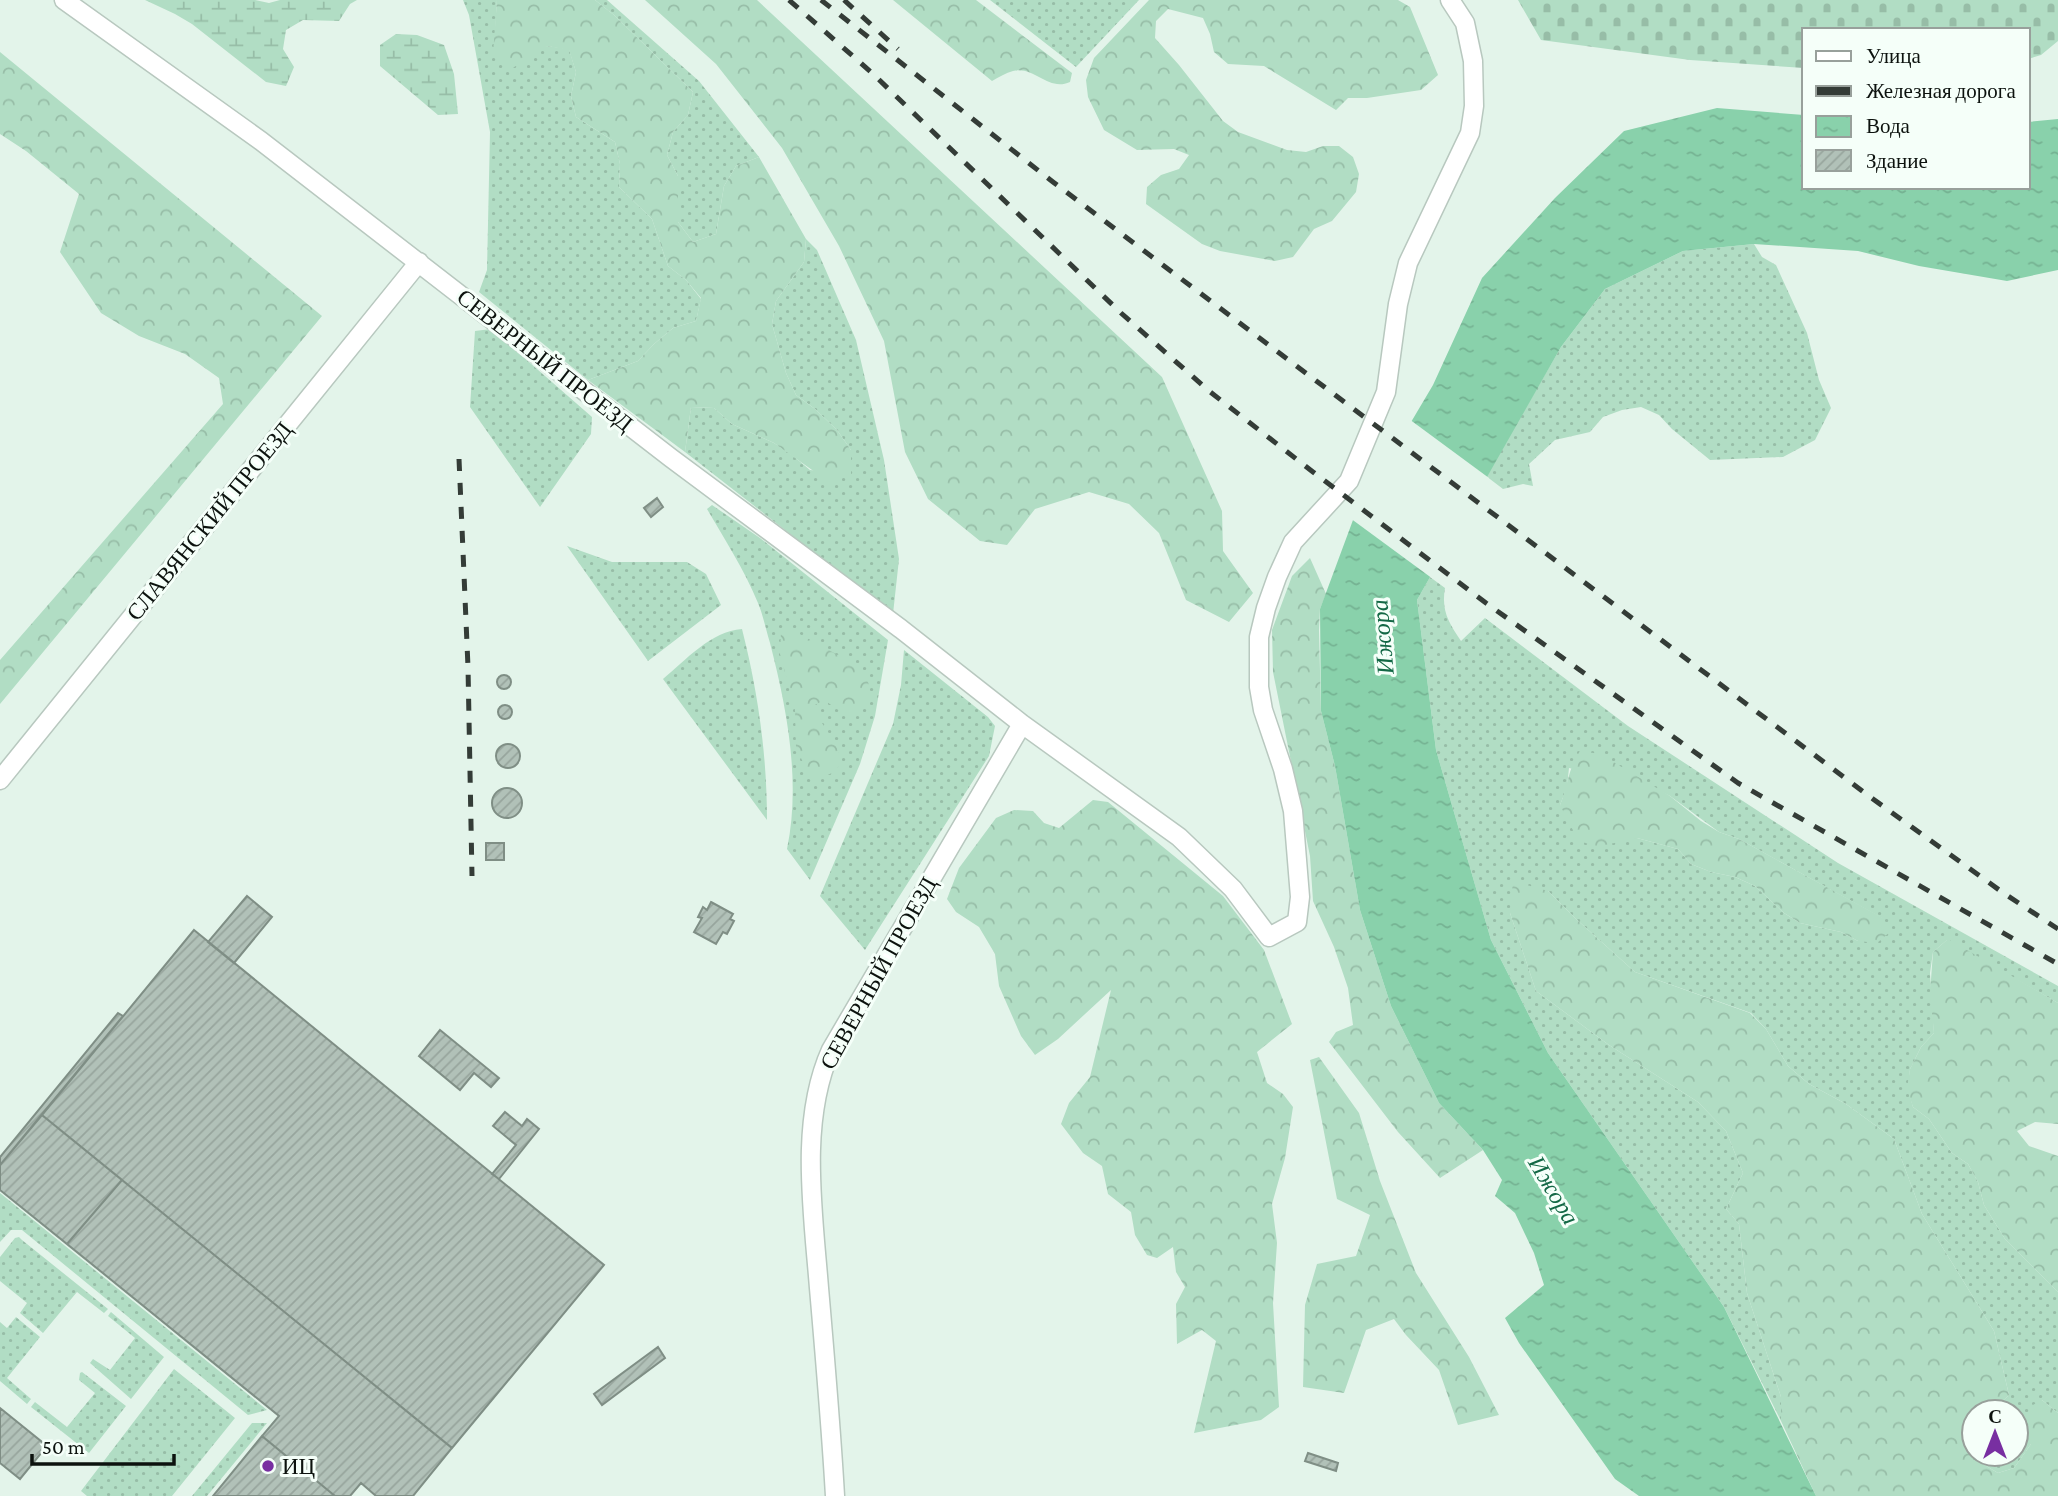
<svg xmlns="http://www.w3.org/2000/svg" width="2058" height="1496" font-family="'Crimson Pro',serif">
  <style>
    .grass { fill: url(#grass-dots); fill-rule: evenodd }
    .forest { fill: url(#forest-crowns) }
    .wetland { fill: url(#wetland-marsh) }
    .cemetery { fill: url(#cemetery-stones) }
    .water { fill: url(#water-ripples) }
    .pier { fill: #e3f4ea }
    .building { fill: url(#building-hatch); stroke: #7f8e85; stroke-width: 2 }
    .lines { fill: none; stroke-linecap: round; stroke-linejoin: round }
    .street-casing { stroke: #b8c8bf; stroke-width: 21 }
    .street { stroke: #fff; stroke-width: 18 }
    .rail { stroke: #343c37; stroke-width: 5; stroke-dasharray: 12 12; stroke-linecap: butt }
    .poi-dot { fill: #782fa1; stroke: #f5fff9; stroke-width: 2.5 }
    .labels { text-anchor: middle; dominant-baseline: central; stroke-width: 6; stroke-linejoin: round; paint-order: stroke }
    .street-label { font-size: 23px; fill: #0c120e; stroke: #f5fff9 }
    .poi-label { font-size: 23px; fill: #0c120e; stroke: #f5fff9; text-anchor: start }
    .water-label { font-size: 24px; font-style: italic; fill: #136845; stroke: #f5fff9 }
  </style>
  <defs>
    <pattern id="grass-dots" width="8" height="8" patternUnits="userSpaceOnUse" patternTransform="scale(1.75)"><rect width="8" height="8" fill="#b1ddc4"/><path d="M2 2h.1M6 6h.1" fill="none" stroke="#97bda7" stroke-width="1.8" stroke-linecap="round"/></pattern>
    <pattern id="forest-crowns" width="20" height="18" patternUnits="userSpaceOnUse" patternTransform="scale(1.75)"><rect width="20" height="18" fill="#b1ddc4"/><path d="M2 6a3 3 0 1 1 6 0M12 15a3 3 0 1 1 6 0" fill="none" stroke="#97bda7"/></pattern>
    <pattern id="wetland-marsh" width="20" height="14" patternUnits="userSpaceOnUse" patternTransform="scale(1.75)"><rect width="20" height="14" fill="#b1ddc4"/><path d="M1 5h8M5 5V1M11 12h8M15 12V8" fill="none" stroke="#97bda7"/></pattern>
    <pattern id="cemetery-stones" width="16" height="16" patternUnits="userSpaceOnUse" patternTransform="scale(1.75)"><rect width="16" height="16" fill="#b1ddc4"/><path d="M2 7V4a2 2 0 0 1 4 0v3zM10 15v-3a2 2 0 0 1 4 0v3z" fill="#97bda7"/></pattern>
    <pattern id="water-ripples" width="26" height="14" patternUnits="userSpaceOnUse" patternTransform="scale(1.75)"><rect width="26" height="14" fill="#89d1ab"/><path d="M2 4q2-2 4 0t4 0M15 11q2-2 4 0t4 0" fill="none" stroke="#75b292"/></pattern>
    <pattern id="building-hatch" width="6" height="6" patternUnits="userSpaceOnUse" patternTransform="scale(1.75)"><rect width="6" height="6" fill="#b1c1b8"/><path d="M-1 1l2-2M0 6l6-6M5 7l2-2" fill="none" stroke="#97a59d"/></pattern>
  </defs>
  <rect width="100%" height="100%" fill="#e3f4ea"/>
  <path class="grass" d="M463,0H497L494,54L547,46L569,49L576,72L571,96L576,117L615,142L620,164L619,187L652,219L668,266L686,280L701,299L696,321L673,328L654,344L638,361L588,380L479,292L487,270L490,132L469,15Z
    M595,0H607L699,81L759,157L736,166L724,186L716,234L693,242L678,222V176L667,155L673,132L688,115L693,92L614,15Z
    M990,0H1139L1076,67Z
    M806,239L817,250L856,340L884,460L899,559L893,614L685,452L691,407L714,408L732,424L774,443L792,455L810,470L851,474V450L837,430L815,409L796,395L786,373L772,324L776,301L804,262Z
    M1754,244L1762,257L1776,265L1807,333L1819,380L1831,408L1815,440L1783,457L1710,460L1672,429L1659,415L1641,407L1622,410L1603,417L1590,432L1555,440L1529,464L1533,486L1523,484L1503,489L1486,476L1561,347L1605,289L1683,251Z
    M491,329L592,417L591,434L540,507L470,407L475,331Z
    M712,505L760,538L888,640L875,716L860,764L810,880L787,849C801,782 787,709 770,643C766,630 763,615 758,603C744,569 725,540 707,509Z
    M567,546L612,562H687L706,574L721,605L648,661Z
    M1430,577L1445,588C1441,611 1449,623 1461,641L1485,618L1628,726L1838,863L2058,986V1003L1947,940L1933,952L1930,973L1934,1033L1921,1047L1910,1069L1908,1089L1913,1107L1929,1119L1952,1153L1968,1164L1978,1182L1984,1205L2005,1239L2058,1292V1413L2042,1400L2031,1444L2014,1468L1998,1473L1983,1464L1978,1454H2016V1412H1991L2009,1395L1994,1331L1922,1214L1894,1139L1846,1104L1809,1084L1788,1066L1766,1029L1751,1013L1635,972L1576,919L1548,891L1510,913L1536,991L1609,1045L1698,1102L1726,1131L1743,1173L1726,1209L1739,1224L1747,1293L1781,1397V1421L1724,1307L1548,1053L1491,940L1436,750L1417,600ZM1569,768L1651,787L1670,796L1719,832L1739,839L1882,918L1858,941L1841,932L1800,923L1784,913L1755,886L1735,877L1711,872L1691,864L1678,849L1637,838L1560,805L1567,787Z
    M742,629C758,692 767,755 767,820L663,679C686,660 711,631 742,629Z
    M904,650L988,717L995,726L989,756L865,950L820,896L893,724L901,685Z
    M0,1193L267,1410L248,1415L22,1230H11L0,1242Z
    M19,1237L22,1240L108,1309L104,1313L77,1292L43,1333L20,1313L27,1303L0,1281V1257L15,1238Z
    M111,1312L164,1357L131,1399L90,1363L93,1359L110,1370L135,1338L108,1316Z
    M16,1317L40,1337L7,1378L31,1399L27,1404L0,1381V1322L7,1328Z
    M174,1369L235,1418L172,1496H87L81,1491Z
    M82,1372L126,1406L89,1453L31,1407L35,1402L67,1427L95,1393L79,1380L80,1373Z
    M252,1423H267L207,1496H192Z"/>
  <path class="forest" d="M497,0H595L614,15L693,92L688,115L673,132L667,155L678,176V222L693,242L716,234L724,186L736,166L759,157L806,239L804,262L776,301L772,324L786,373L796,395L815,409L837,430L851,450V474L829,482L774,443L732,424L714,408L691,407L685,452L588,380L638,361L654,344L673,328L696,321L701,298L686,280L668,266L652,219L619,187L620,164L615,142L576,117L571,96L576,72L569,50L547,46L508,71L493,54Z
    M645,0H757L1162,377L1222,511L1223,551L1253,593L1229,622L1186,600L1159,533L1129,504L1089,492L1035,509L1007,545L980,541L928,499L905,452L884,341L839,246L782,148L716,64Z
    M893,0H976L1072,73L1070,82C1048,92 1035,66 1013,71C1006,73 999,77 992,81Z
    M1149,0H1398L1410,7L1438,75L1421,90L1367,98H1348L1336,110L1264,66L1228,64L1214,52L1210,34L1203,18L1168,9L1156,21L1155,38L1179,65L1223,121L1238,132L1287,150L1306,152L1323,146H1339L1353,157L1359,174L1356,192L1332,221L1314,229L1293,257L1275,261L1220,251L1202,244L1146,204L1147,187L1161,175L1179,169L1189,155L1174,149L1137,150L1104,130L1088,97L1086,80L1094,58Z
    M0,52L322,316L0,704V660L223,404L219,378L185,354L139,336L101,313L60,252L79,194L26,151L0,134Z
    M1310,558L1326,594L1320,609L1319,630L1321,711L1335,766L1360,910L1391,1006L1439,1103L1483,1150L1440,1178L1398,1132L1329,1042L1336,1032L1353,1025L1348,988L1334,947L1313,901L1310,856L1273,672L1272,630L1292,576Z
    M792,630L858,666C874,683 874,702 854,716L843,713L824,700L813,706C821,730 869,771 814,778L806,769L796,747L795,710L780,654L781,631Z
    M1580,751L1600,754L1670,796L1701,821L1719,832L1739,839L1883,918L1891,931L1877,943L1858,941L1841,932L1800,923L1784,913L1755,886L1735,877L1711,872L1691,864L1678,849L1637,838L1596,847L1578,840L1560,805C1569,783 1567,771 1580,751Z
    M1093,800L1108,802L1223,896L1264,950L1292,1024L1257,1052L1267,1083L1283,1094L1293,1107L1285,1158L1272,1204L1277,1243L1273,1303L1279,1407L1261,1420L1194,1433L1216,1341L1202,1330L1177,1344L1176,1304L1185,1287L1176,1272L1173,1247L1157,1258L1147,1255L1135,1235L1131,1212L1108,1194L1102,1166L1083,1153L1061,1124L1069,1103L1090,1077L1111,990L1058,1039L1035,1055L1021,1036L999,986L995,954L979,927L956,912L947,899L959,868L996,818L1014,810L1033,811L1044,823L1059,828Z
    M1513,881L1548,891L1576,919L1635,972L1750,1013L1766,1029L1788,1066L1809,1084L1846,1104L1894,1139L1922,1214L1994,1331L2009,1395L1991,1412H1974V1431L1971,1439L1974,1454H1978L1983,1464L1998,1473L2014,1468L2031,1444L2029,1407L2042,1400L2058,1413V1496H1816L1781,1421V1397L1747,1293L1739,1224L1726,1209L1743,1173L1726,1131L1698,1102L1609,1045L1536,991L1510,913Z
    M1948,939L2058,1003V1124L2035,1122L2017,1131L2029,1146L2058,1156V1292L2005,1239L1984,1205L1978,1182L1968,1164L1952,1153L1929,1119L1913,1107L1907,1089L1910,1069L1921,1047L1934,1033L1930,993L1933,952Z
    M1319,1057L1359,1113L1380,1181L1416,1273L1469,1357L1499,1415L1458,1425L1439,1370L1406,1335L1394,1319L1366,1330L1344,1393L1303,1387L1305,1305L1317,1264L1356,1256L1370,1215L1337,1199L1310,1060Z"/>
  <path class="wetland" d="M145,0H255L269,3L280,0H357L350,4L339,21L303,20L286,30L283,49L294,67L286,86L266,82L192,24L175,14Z
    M396,34L417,35L444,45L454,74L458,114L438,115L380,66V45Z"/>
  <path class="cemetery" d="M1518,0H2058V41L2041,55L2028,59V30H1804V68L1690,60L1541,40Z"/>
  <path class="water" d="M1717,108L1804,115V187H2028V122L2058,119V270L2007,281L1919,266L1858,251L1754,244L1683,251L1605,289L1561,347L1417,600L1436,750L1491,940L1548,1053L1724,1307L1816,1496H1639L1615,1479L1519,1343L1505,1318L1544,1285L1534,1253L1515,1213L1495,1196L1502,1180L1483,1150L1439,1103L1391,1006L1360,910L1335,766L1321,711L1320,609L1353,520L1433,385L1482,278L1555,198L1624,131Z"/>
  <path class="pier" d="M1409,419L1489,478L1433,579L1350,518Z"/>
  <path class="building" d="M657,498L663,507L651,517L644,508Z
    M497 682a7 7 0 1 1 14 0a7 7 0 1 1-14 0Z
    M498 712a7 7 0 1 1 14 0a7 7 0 1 1-14 0Z
    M496 756a12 12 0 1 1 24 0a12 12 0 1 1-24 0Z
    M492 803a15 15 0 1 1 30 0a15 15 0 1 1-30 0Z
    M486,843H504V860H486Z
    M247,896L272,917L234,963L208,942Z
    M711,902L733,914L730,919L734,921L727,934L723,932L716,944L694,932L702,918L698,917L703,907L707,910Z
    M194,930L604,1265L452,1448L42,1115Z
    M118,1013L123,1016L0,1165V1157Z
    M440,1030L499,1078L491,1087L474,1073L460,1090L419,1056Z
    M505,1112L522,1126L527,1119L539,1129L499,1179L492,1174L516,1145L493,1126Z
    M42,1115L122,1180L67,1244L0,1190V1165Z
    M122,1180L452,1448L413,1496H376L361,1483L350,1496H335L262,1436L279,1416L67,1244Z
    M658,1347L665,1358L602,1405L594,1394Z
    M0,1408L47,1446L20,1479L0,1463Z
    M262,1436L335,1496H213Z
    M1308,1453L1338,1463L1336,1471L1305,1461Z"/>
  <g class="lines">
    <defs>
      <path id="street" d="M64,0L261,141L671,458L901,629L1022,724L1179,837L1233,889L1269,937L1297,922L1300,897L1293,811L1283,769L1263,710L1259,687V637L1266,608L1277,577L1293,542L1349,481L1386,392L1398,304L1408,263L1470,133L1474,106L1473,61L1465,23L1450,0
        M0,780L419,262
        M835,1496C831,1426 825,1357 819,1288C813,1211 799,1121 831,1050L1022,724"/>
    </defs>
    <use href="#street" class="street-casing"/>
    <use href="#street" class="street"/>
    <path class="rail" d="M789,0L871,72L1121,313L1209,391L1313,472L1486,603L1738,783L2058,964
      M821,0L1053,182L1331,392L1873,799L2002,892L2058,929
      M844,0L898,49
      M459,459L468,667L472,876"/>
  </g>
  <circle class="poi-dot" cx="268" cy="1466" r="7"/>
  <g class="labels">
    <g class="street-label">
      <text transform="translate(545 360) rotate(38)">СЕВЕРНЫЙ ПРОЕЗД</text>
      <text transform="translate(209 521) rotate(-51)">СЛАВЯНСКИЙ ПРОЕЗД</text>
      <text transform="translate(878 973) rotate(-61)">СЕВЕРНЫЙ ПРОЕЗД</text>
    </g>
    <g class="poi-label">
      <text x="282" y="1466">ИЦ</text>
    </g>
    <g class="water-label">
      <text transform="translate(1382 637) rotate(-95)">Ижора</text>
      <text transform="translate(1554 1190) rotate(59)">Ижора</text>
    </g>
  </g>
  <rect x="1802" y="28" width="228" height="161" fill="#f5fff9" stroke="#98a09b" stroke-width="2"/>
  <rect x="1816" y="51" width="35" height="10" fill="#ffffff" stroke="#98a09b" stroke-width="2"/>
  <text x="1866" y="63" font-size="21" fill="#0c120e">Улица</text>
  <rect x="1816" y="86" width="35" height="10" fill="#343c37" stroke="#98a09b" stroke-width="2"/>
  <text x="1866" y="98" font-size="21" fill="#0c120e">Железная дорога</text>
  <rect x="1816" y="116" width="35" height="21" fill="url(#water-ripples)" stroke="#98a09b" stroke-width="2"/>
  <text x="1866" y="133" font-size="21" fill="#0c120e">Вода</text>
  <rect x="1816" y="150" width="35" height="21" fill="url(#building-hatch)" stroke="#98a09b" stroke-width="2"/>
  <text x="1866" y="168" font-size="21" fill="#0c120e">Здание</text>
  <g transform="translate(1995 1433)"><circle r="33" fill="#f5fff9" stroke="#98a09b" stroke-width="2"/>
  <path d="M0-5L12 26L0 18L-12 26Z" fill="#782fa1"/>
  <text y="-10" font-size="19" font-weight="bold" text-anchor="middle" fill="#0c120e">С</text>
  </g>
  <path d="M32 1454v10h142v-10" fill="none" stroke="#0c120e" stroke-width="3.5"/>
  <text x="42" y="1454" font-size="21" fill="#0c120e" stroke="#f5fff9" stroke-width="5" paint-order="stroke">50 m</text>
</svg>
